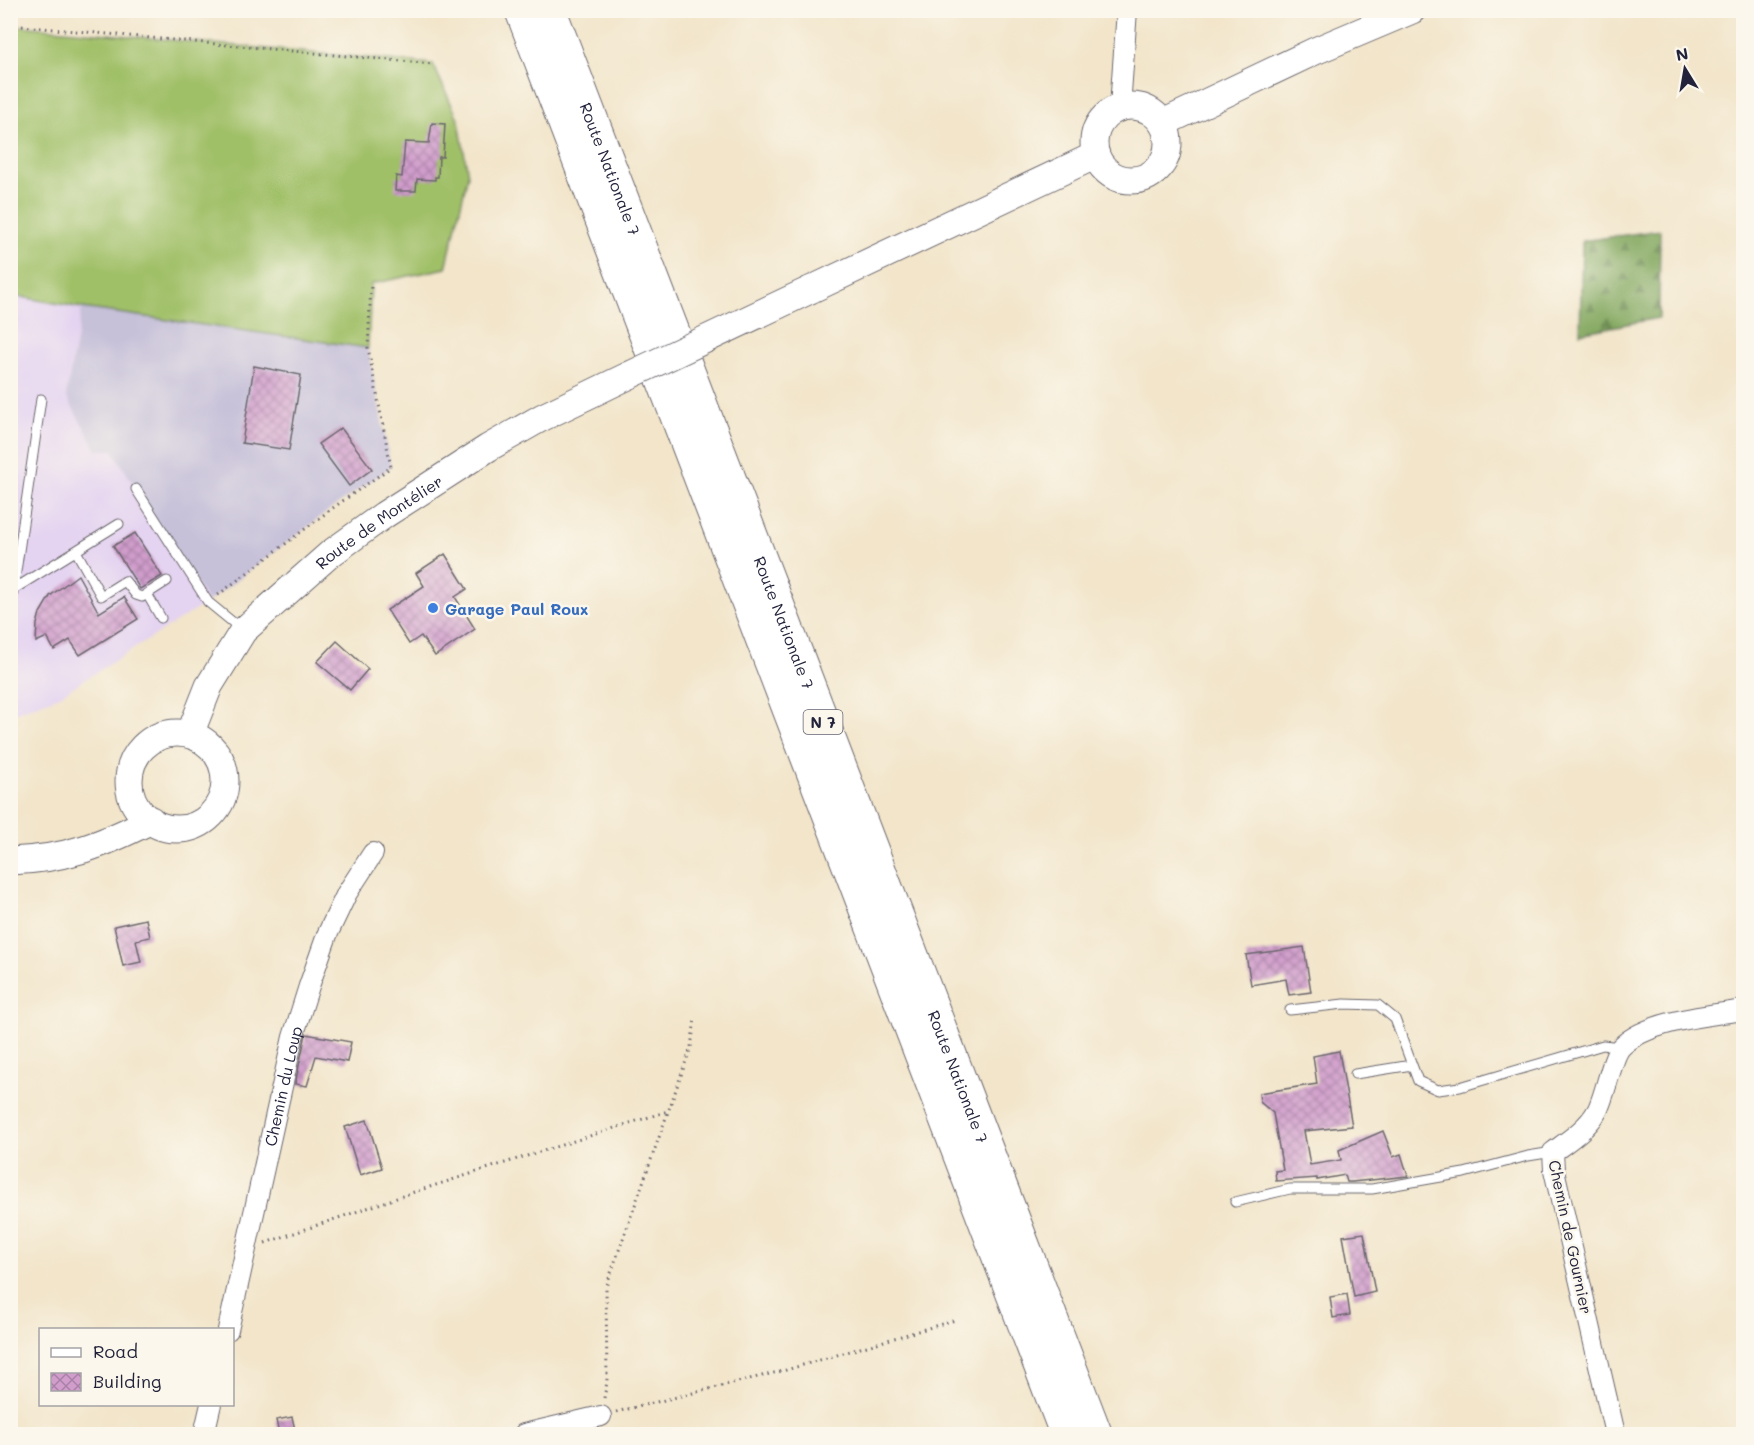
<svg xmlns="http://www.w3.org/2000/svg" width="1754" height="1445" font-family="Mali,sans-serif">
  <style>
    .built { fill: #e4d3f1 }
    .industrial { fill: #c6c0d9 }
    .grass { fill: #a0c068; stroke: #617152; stroke-width: 1.5 }
    .forest { fill: url(#forest-firs); stroke: #51644c; stroke-width: 1.5 }
    .building { fill: url(#building-cross-hatch) }
    .lines { fill: none; stroke-linecap: round; stroke-linejoin: round }
    .service-casing { stroke: #6b666d; stroke-width: 11 }
    .minor-casing { stroke: #6b666d; stroke-width: 22 }
    .secondary-casing { stroke: #6b666d; stroke-width: 29 }
    .trunk-casing { stroke: #6b666d; stroke-width: 34 }
    .path { stroke: #6b666d; stroke-width: 3; stroke-dasharray: 1.5 4.5; stroke-linecap: butt }
    .service { stroke: #fff; stroke-width: 9 }
    .minor { stroke: #fff; stroke-width: 20 }
    .secondary { stroke: #fff; stroke-width: 27 }
    .trunk { stroke: #fff; stroke-width: 32 }
    .secondary-bridge-casing { stroke: #6b666d; stroke-width: 29; stroke-linecap: butt }
    .secondary-bridge { stroke: #fff; stroke-width: 27 }
    .shop-dot { fill: #3f7fe0; stroke: #fbf7ec; stroke-width: 2 }
    .labels { text-anchor: middle; dominant-baseline: central; stroke-width: 5; stroke-linejoin: round; paint-order: stroke }
    .shield { fill: #fbf7ec; stroke: #636270; stroke-width: 1.5 }
    .shield-label { font-size: 15px; font-weight: bold; fill: #22223b }
    .street-label { font-size: 16px; fill: #22223b; stroke: #fbf7ec }
    .shop-label { font-size: 16px; font-weight: bold; fill: #366cbe; stroke: #fbf7ec; text-anchor: start }
  </style>
  <defs>
    <pattern id="forest-firs" width="22" height="20" patternUnits="userSpaceOnUse" patternTransform="scale(1.5)"><rect width="22" height="20" fill="#80a65c"/><path d="M5 1l3.5 6h-7zM16 11l3.5 6h-7z" fill="#68874d"/></pattern>
    <pattern id="building-cross-hatch" width="8" height="8" patternUnits="userSpaceOnUse" patternTransform="scale(1.5)"><rect width="8" height="8" fill="#d19ecc"/><path d="M0 0l8 8M0 8l8-8" fill="none" stroke="#a980a7"/></pattern>
  </defs>
  <rect width="100%" height="100%" fill="#fbf7ec"/>
  <filter id="ink" filterUnits="userSpaceOnUse"><feTurbulence type="fractalNoise" baseFrequency=".0167" numOctaves="2"/><feDisplacementMap in="SourceGraphic" scale="12" xChannelSelector="R" yChannelSelector="G"/><feConvolveMatrix kernelMatrix="1 2 1 2 8 2 1 2 1" color-interpolation-filters="sRGB"/></filter>
  <filter id="wash" filterUnits="userSpaceOnUse"><feTurbulence type="fractalNoise" baseFrequency=".008" numOctaves="4" result="noise"/><feDisplacementMap in="SourceGraphic" scale="24" xChannelSelector="R" yChannelSelector="G"/><feGaussianBlur stdDeviation="1.35" result="paint"/><feColorMatrix in="noise" values="0 0 0 0 0 0 0 0 0 0 0 0 0 0 0 0 0 1.4 0 .05"/><feComposite in="paint" operator="in"/></filter>
  <g filter="url(#wash)">
    <rect width="100%" height="100%" fill="#f2e5ca"/>
    <path class="built" d="M11,295L82,308L66,396L113,449L136,489L208,602L57,697L11,714Z"/>
    <path class="industrial" d="M82,308L368,348L391,467L330,510L208,602L136,489L113,450H97L66,396Z"/>
    <path class="grass" d="M10,25L433,64L459,121L468,175L446,268L371,284L368,348L82,308L11,295Z"/>
    <path class="forest" d="M1660,230L1659,318L1580,333L1582,241Z"/>
    <g id="blocks">
      <path class="building" d="M432,123L445,124L443,157H439L438,177H435V180L417,179L416,191H395L396,176L402,177L405,142L429,143Z
        M254,366L301,375L289,450L242,443Z
        M341,428L372,469L349,486L318,444Z
        M135,533L162,576L140,589L113,546Z
        M445,554L467,589L455,597L475,629L435,656L421,636L409,644L387,610L424,586L416,573Z
        M78,575L99,613L124,597L138,619L80,655L70,640L54,650L47,637L36,642L37,624L40,613L50,596Z
        M337,641L368,669L350,690L317,662Z
        M146,919L150,937L136,940L141,962L123,966L114,926Z
        M1304,947L1311,992L1289,995L1286,979L1251,985L1246,955Z
        M306,1034L351,1042L347,1062L316,1056L307,1086L295,1084Z
        M1339,1051L1352,1126L1304,1131L1310,1165L1341,1160L1339,1150L1383,1131L1393,1157L1401,1154L1408,1176L1352,1182H1347L1345,1175L1317,1180V1178L1276,1181L1275,1171L1283,1170L1273,1113L1260,1102L1259,1093L1317,1084L1313,1056Z
        M367,1120L382,1168L360,1175L345,1127Z
        M1364,1233L1375,1292L1354,1297L1343,1236Z
        M1347,1294L1350,1315L1333,1318L1330,1297Z
        M292,1417L296,1434H279L276,1420Z"/>
    </g>
  </g>
  <g filter="url(#ink)">
    <use href="#blocks" fill-opacity="0" stroke="#6b666d" stroke-width="1.5"/>
    <g class="lines">
      <defs>
        <path id="service" d="M136,489L208,602L241,629
          M76,551L101,596L125,581L136,595L142,597L167,581
          M14,589L119,524
          M147,594L161,618
          M10,613L41,399
          M1290,1010L1344,1004L1378,1005L1395,1019L1418,1081L1438,1090L1460,1087L1603,1045L1620,1047
          M1355,1074L1412,1065
          M1235,1202L1290,1189H1372L1464,1173L1528,1156L1553,1152"/>
        <g id="minor">
          <path d="M1120,107L1127,10"/>
          <path id="s1" d="M228,1330L293,1037L309,986L327,935L347,893L373,853"/>
          <path d="M204,1434L211,1404"/>
          <path d="M524,1434L601,1416"/>
          <path d="M1615,1434L1554,1170L1553,1152C1568,1141 1588,1128 1597,1111C1605,1097 1612,1056 1621,1047C1646,1021 1709,1015 1744,1010"/>
        </g>
        <g id="secondary">
          <circle cx="1131" cy="143" r="37"/>
          <path d="M1163,123L1315,51L1412,10"/>
          <path d="M810,290L1096,155"/>
          <circle cx="177" cy="781" r="48"/>
          <path id="s2" d="M190,734L209,686L243,631L330,554L384,515L488,448L541,418L630,375"/>
          <path d="M10,861C67,859 102,845 151,820"/>
        </g>
        <g id="trunk">
          <path d="M521,10L1066,1434"/>
          <path id="s3" d="M550,10L1096,1434"/>
        </g>
      </defs>
      <use href="#service" class="service-casing"/>
      <use href="#minor" class="minor-casing"/>
      <use href="#secondary" class="secondary-casing"/>
      <use href="#trunk" class="trunk-casing"/>
      <path class="path" d="M10,25L433,64
        M218,595L330,510L391,467L368,348L371,284
        M265,1243L414,1192L668,1111
        M604,1398L607,1382L606,1287L691,1047L695,1019
        M616,1412L786,1370L955,1320"/>
      <use href="#service" class="service"/>
      <use href="#minor" class="minor"/>
      <use href="#secondary" class="secondary"/>
      <use href="#trunk" class="trunk"/>
      <defs>
        <path id="secondary-bridge" d="M630,375L810,290"/>
      </defs>
      <use href="#secondary-bridge" class="secondary-bridge-casing"/>
      <use href="#secondary-bridge" class="secondary-bridge"/>
    </g>
  </g>
  <circle class="shop-dot" cx="433" cy="608" r="6"/>
  <g class="labels">
    <rect class="shield" x="803.5" y="710" width="39" height="24" rx="4.5"/>
    <g class="shield-label">
      <text x="823" y="722">N 7</text>
    </g>
    <g class="street-label">
      <text stroke="none"><textPath href="#s3" startOffset="170">Route Nationale 7</textPath></text>
      <text stroke="none"><textPath href="#s2" startOffset="291">Route de Montélier</textPath></text>
      <text stroke="none"><textPath href="#s3" startOffset="656">Route Nationale 7</textPath></text>
      <text stroke="none"><textPath href="#s3" startOffset="1142">Route Nationale 7</textPath></text>
      <text stroke="none"><textPath href="#s1" startOffset="250">Chemin du Loup</textPath></text>
      <text transform="translate(1571 1237) rotate(78)">Chemin de Gournier</text>
    </g>
    <g class="shop-label">
      <text x="445" y="608">Garage Paul Roux</text>
    </g>
  </g>
  <rect width="1754" height="1445" fill="none" stroke="#fbf7ec" stroke-width="36"/>
  <rect x="39" y="1328" width="195" height="78" fill="#fbf7ec" stroke="#a4a2a5" stroke-width="1.5"/>
  <rect x="51" y="1348" width="30" height="9" fill="#ffffff" stroke="#a4a2a5" stroke-width="1.5"/>
  <text x="93" y="1358" font-size="18" fill="#22223b">Road</text>
  <rect x="51" y="1373" width="30" height="18" fill="url(#building-cross-hatch)" stroke="#a4a2a5" stroke-width="1.5"/>
  <text x="93" y="1388" font-size="18" fill="#22223b">Building</text>
  <g transform="translate(1685 69) rotate(349)" stroke="#fbf7ec" stroke-width="4.5" paint-order="stroke">
  <path d="M0-4.5L10 22L0 15L-10 22Z" fill="#22223b"/>
  <text y="-9" font-size="16" font-weight="bold" text-anchor="middle" fill="#22223b">N</text>
  </g>
</svg>
